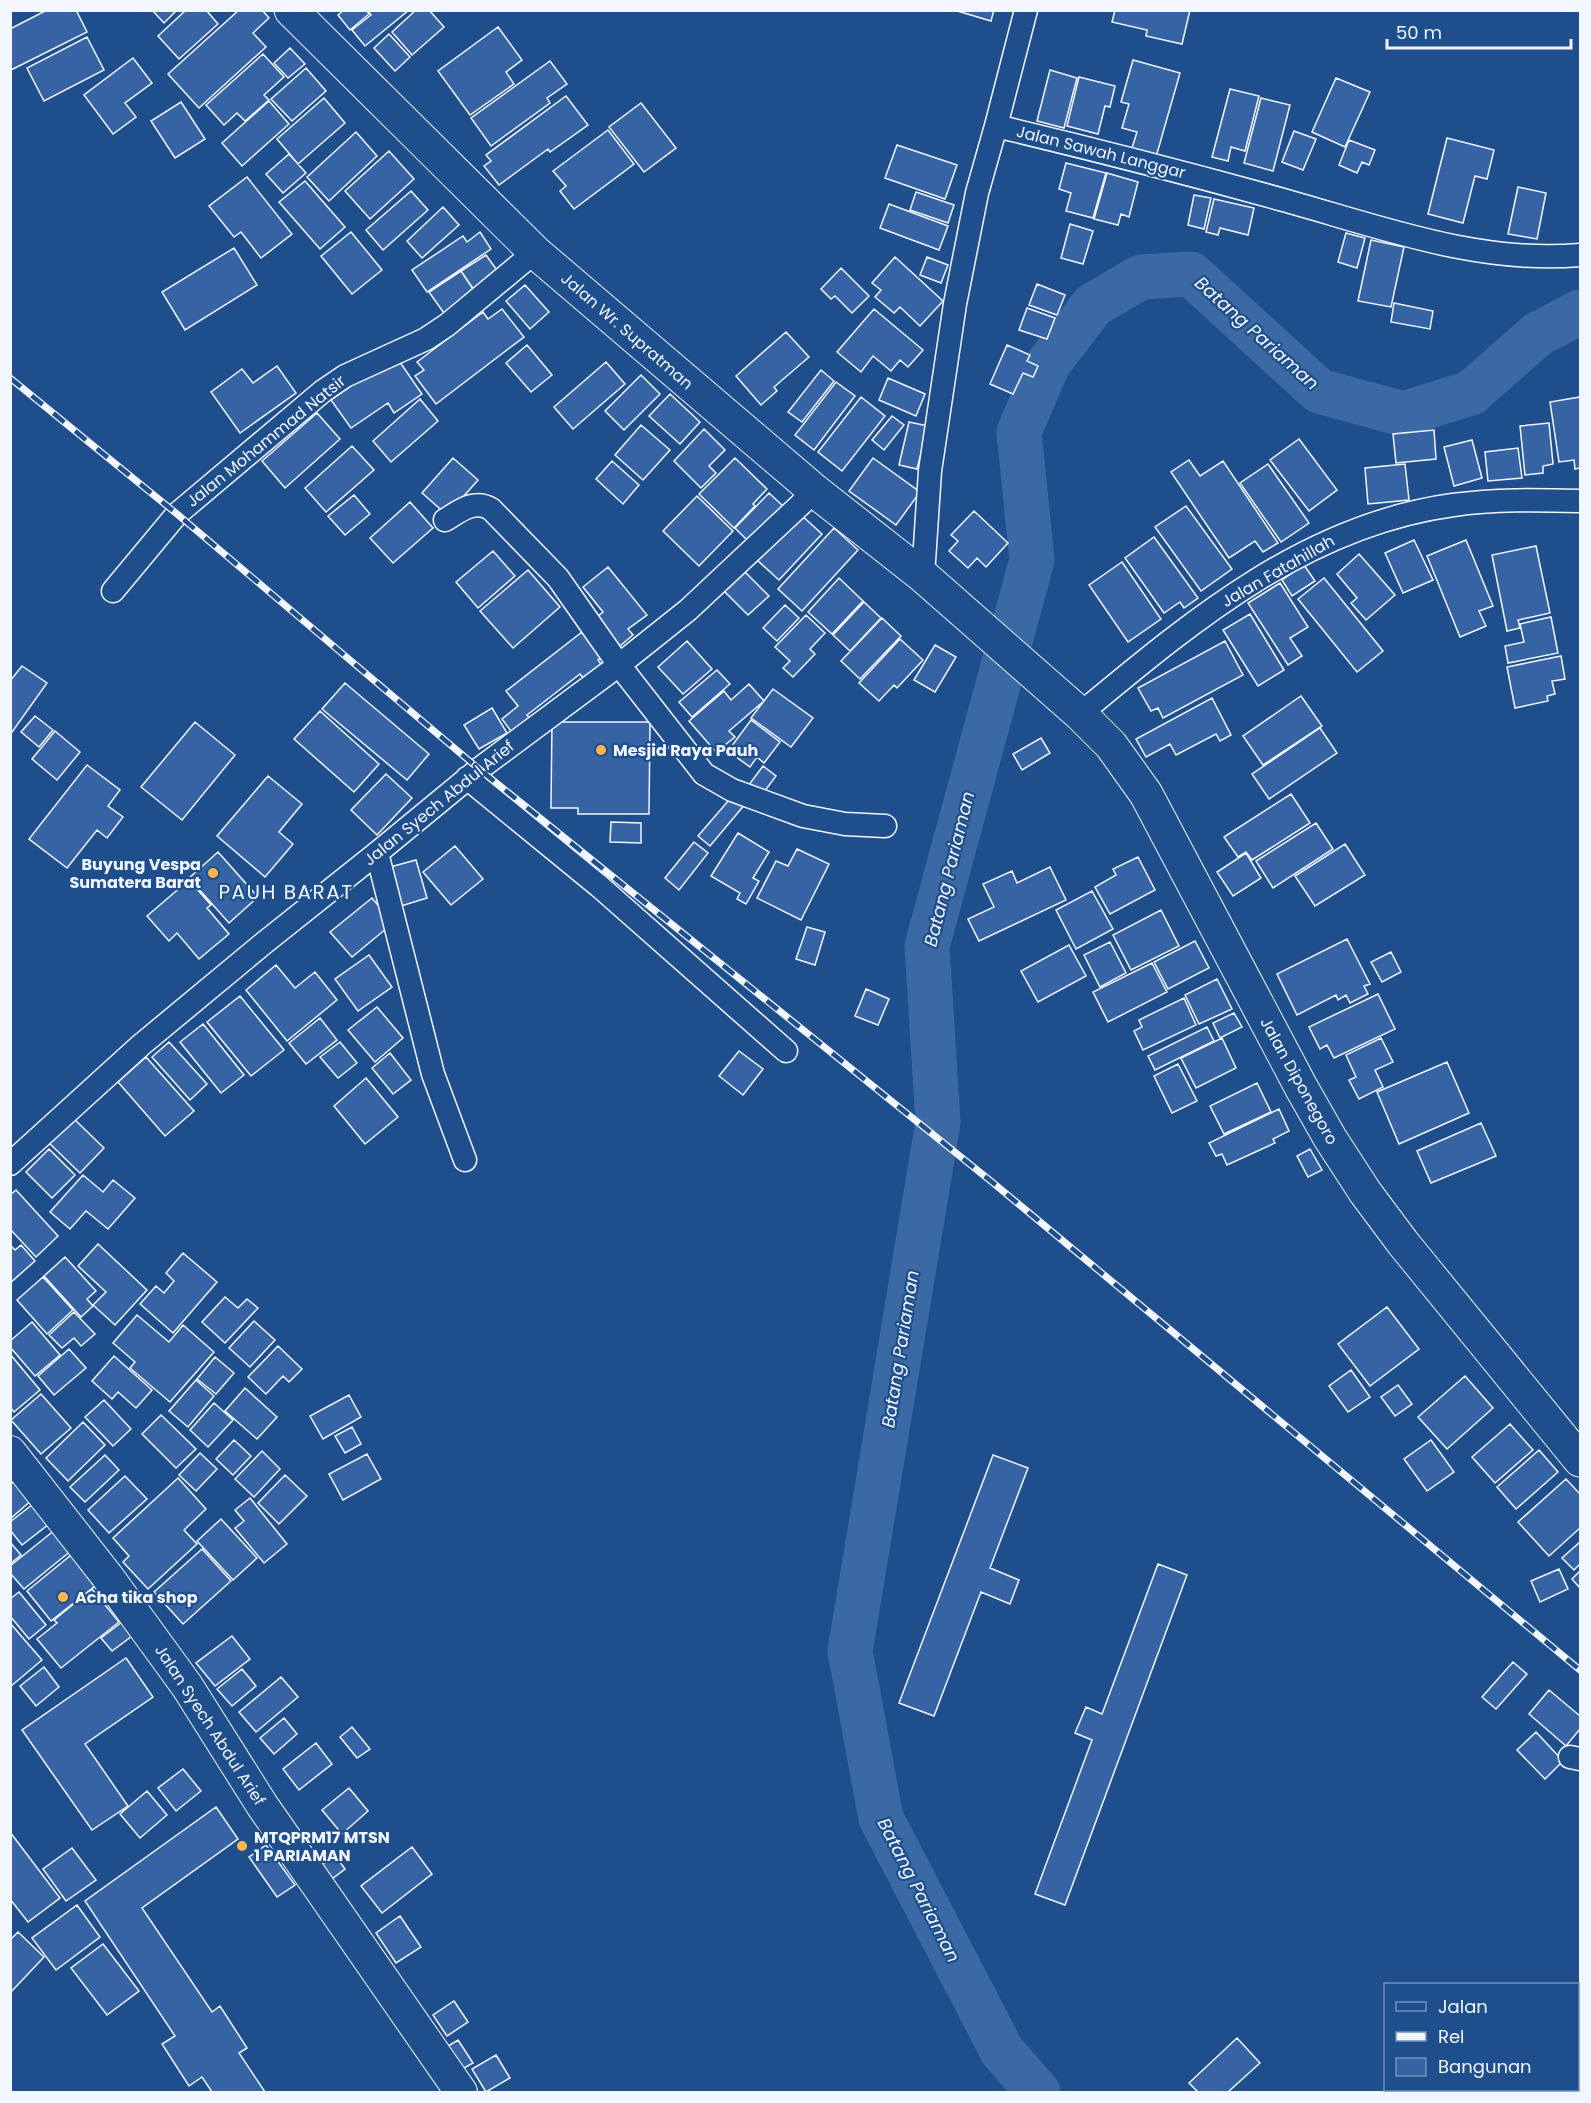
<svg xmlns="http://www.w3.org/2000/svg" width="1591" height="2103" font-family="Poppins,sans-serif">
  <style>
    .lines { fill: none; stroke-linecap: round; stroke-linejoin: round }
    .river { stroke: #3b69a3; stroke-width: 45 }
    .building { fill: #3563a3; stroke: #f2f6ff; stroke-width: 1.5 }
    .street-casing { stroke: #f2f6ff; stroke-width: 25 }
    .secondary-casing { stroke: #f2f6ff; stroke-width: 34 }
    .primary-casing { stroke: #f2f6ff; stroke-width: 35 }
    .street { stroke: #1f4e8c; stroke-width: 22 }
    .secondary { stroke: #1f4e8c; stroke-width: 32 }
    .primary { stroke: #1f4e8c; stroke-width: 33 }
    .rail-casing { stroke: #f2f6ff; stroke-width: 7 }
    .rail { stroke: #1f4e8c; stroke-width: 4.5; stroke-dasharray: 14; stroke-linecap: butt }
    .poi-dot { fill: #ffb74d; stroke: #1f4e8c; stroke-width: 2 }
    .labels { text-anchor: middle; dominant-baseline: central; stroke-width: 4.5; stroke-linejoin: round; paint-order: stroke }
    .street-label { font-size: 16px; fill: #f2f6ff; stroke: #1f4e8c }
    .poi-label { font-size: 16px; font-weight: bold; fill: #f2f6ff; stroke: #1f4e8c; text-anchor: start }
    .water-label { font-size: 18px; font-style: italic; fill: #f2f6ff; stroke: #1f4e8c }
    .quarter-label { font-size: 20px; letter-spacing: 1.5px; fill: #f2f6ff; stroke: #1f4e8c }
  </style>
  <rect width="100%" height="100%" fill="#1f4e8c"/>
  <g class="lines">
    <path class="river" d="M1038,2092L1002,2051L881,1818L850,1651L938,1122L927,946L1032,560L1019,432L1048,364L1093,305L1141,277L1191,274L1319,391L1403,414L1471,393L1538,334L1580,312"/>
  </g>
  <path class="building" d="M47,10H76L87,32L11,70L10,29Z
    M152,10H177L164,23Z
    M186,10H206L218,24L179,59L158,36Z
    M239,10H262L269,18L253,33L266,47L199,108L168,74Z
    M344,10H366L369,14L350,30L338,15Z
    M367,10H409L365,46L352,30L371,15Z
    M416,10H429L444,27L412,55L392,32Z
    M954,10H994L991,21Z
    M1115,10H1190L1182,44L1146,36L1147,30L1112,22Z
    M498,27L522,60L506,72L514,84L470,115L438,71Z
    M389,34L410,57L395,71L374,48Z
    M87,37L104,70L44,101L27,68Z
    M290,48L305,64L288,78L274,63Z
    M263,54L284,77L264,95L269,100L245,121L237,113L224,125L206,105Z
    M133,58L152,83L125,103L136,117L113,134L84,95Z
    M1133,60L1180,73L1156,157L1131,151L1137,132L1122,128L1129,104L1121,102Z
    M550,61L567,84L547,98L550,103L491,146L471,118Z
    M306,68L326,91L292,121L271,99Z
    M1050,70L1077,78L1064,128L1037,121Z
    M1079,77L1115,86L1110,107L1105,106L1098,134L1067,126Z
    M1336,78L1370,92L1345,147L1312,132Z
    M1230,89L1259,96L1245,151L1231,147L1228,161L1212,157Z
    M566,96L588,125L550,152L548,149L499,185L484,166L491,161L486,155Z
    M324,98L345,123L298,164L277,139Z
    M1261,98L1290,105L1273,171L1244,163Z
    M269,101L289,124L242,166L222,143Z
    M181,102L205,139L175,158L151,121Z
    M641,103L676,148L644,172L609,127Z
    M608,130L634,164L574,209L560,191L566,186L553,171Z
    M1294,131L1316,139L1303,170L1282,162Z
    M356,132L377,156L329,201L307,177Z
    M1447,138L1494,150L1487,179L1475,176L1463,223L1428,214Z
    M1349,140L1375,150L1369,165L1362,162L1357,173L1339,165Z
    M897,145L957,165L945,199L885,178Z
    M389,151L414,179L370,219L345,191Z
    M289,154L306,173L283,193L266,174Z
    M1066,163L1106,173L1093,218L1066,211L1071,193L1059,189Z
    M1107,173L1138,182L1129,217L1121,214L1118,225L1094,219Z
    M247,177L292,234L261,258L241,232L234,237L209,206Z
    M305,181L345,227L320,249L279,202Z
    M1518,187L1546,193L1537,239L1508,234Z
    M411,191L428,210L383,250L366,230Z
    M916,192L954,205L948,223L910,210Z
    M1194,195L1211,198L1204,229L1188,225Z
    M1214,199L1254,208L1248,235L1220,228L1218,235L1206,232Z
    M889,204L948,226L939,250L880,228Z
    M443,207L459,225L422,258L407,241Z
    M1070,224L1093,231L1083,264L1061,258Z
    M351,232L382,270L352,294L321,256Z
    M480,232L491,249L427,292L412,270L463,236L467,242Z
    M1346,233L1365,238L1357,268L1338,262Z
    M1371,240L1404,247L1391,307L1358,301Z
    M234,248L257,285L185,330L162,292Z
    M486,255L499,273L474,290L461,271Z
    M895,257L943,301L920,326L900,307L894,313L875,297L881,290L872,283Z
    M927,257L948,265L941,283L920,275Z
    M841,268L869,296L852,313L835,296L831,299L821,289Z
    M461,271L477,295L446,316L429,292Z
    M1037,284L1065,295L1057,315L1029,305Z
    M525,285L549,312L530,329L506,301Z
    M1394,303L1433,311L1430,329L1391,322Z
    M1027,308L1055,318L1047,339L1019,330Z
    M502,309L524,337L436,404L415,376L424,370L417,362L483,312L488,319Z
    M874,309L923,350L908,367L900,360L891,371L873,356L861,372L837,352Z
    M786,332L809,357L774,387L777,391L761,405L736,376Z
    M527,345L552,375L531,392L506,363Z
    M1007,345L1030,355L1027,361L1038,366L1033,377L1023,373L1013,394L990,384Z
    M395,355L422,394L394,413L388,403L351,428L331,400Z
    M606,362L625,384L573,429L554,407Z
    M277,366L296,393L240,433L211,392L242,369L253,383Z
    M821,370L834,381L802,422L788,412Z
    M641,375L660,394L624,430L605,411Z
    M888,378L925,394L916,416L879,400Z
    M836,382L855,396L814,450L795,435Z
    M670,394L700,422L680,444L649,416Z
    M861,397L885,416L842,471L818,452Z
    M1580,397V468L1575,469L1574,460L1559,462L1550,402Z
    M420,399L438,421L391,462L373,441Z
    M317,413L340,439L285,488L262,461Z
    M892,416L904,425L884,450L872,440Z
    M909,422L928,426L917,469L899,465Z
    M1549,423L1553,464L1543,466V473L1525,475L1520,426Z
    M641,425L670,450L643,480L615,455Z
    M704,429L725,450L709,466L716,473L701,488L674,461Z
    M1434,430L1436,459L1396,463L1393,434Z
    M1299,439L1337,490L1309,511L1270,460Z
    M1472,440L1482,478L1454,486L1444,447Z
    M352,446L374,470L326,512L305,488Z
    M1518,448L1522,478L1488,481L1485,452Z
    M453,458L478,480L447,515L422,493Z
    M735,458L767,489L753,504L755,506L734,528L699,494Z
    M873,458L920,492L896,525L849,491Z
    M1189,460L1200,476L1223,461L1278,543L1263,552L1255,541L1229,558L1171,472Z
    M612,461L639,485L623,504L596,479Z
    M1268,464L1309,523L1281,542L1240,483Z
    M1405,464L1409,500L1368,504L1365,468Z
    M769,493L784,507L749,542L735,528Z
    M354,495L370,514L345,535L328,516Z
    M697,496L733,531L699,566L663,531Z
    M410,502L433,528L393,563L370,538Z
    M1186,506L1232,569L1201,591L1155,527Z
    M974,511L1008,543L986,567L977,558L968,568L949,551L958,541L951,535Z
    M800,514L822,534L779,580L757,560Z
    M834,528L858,550L802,611L778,589Z
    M1154,537L1198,598L1184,608L1180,602L1164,613L1125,558Z
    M1414,540L1433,580L1403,593L1385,553Z
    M1466,540L1493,606L1479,611L1486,626L1460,637L1427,556Z
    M1536,546L1550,613L1518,620L1520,628L1507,631L1492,555Z
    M493,551L515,576L478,608L456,582Z
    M1359,554L1395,595L1366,620L1351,603L1357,598L1337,574Z
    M1122,562L1161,619L1128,642L1089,585Z
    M1304,565L1315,581L1292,596L1282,580Z
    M608,567L647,615L628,629L633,635L620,646L597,617L603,612L583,587Z
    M528,570L560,607L513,648L480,611Z
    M745,572L769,596L748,615L724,591Z
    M839,578L863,601L832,634L808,612Z
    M1324,578L1383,651L1357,672L1298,599Z
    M1280,583L1308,627L1290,638L1302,656L1288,665L1248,603Z
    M864,602L881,618L850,651L833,635Z
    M785,605L799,618L777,641L763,628Z
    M1250,614L1284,670L1258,686L1223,630Z
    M806,615L825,633L810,649L815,654L793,677L783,668L790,661L775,647Z
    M1551,617L1558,653L1508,663L1505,646L1524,642L1520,624Z
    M882,618L901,636L860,679L841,661Z
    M582,632L602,657L598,660L603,667L585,680L580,674L527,715L532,721L514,735L502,719L518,706L506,691Z
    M900,639L923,660L897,688L894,685L879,701L859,683Z
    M687,641L712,669L683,694L658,667Z
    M1225,641L1243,675L1163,718L1158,708L1151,711L1138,688Z
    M935,645L956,657L935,692L914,680Z
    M1561,656L1565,679L1552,681L1555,694L1547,696L1548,701L1515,708L1507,667Z
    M22,666L47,683L10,735V681Z
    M717,670L730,684L692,717L679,702Z
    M345,683L429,754L407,780L322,709Z
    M749,684L764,701L729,731L735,737L716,752L689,721L724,691L731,700Z
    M773,689L813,718L791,747L751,718Z
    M1301,696L1322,726L1263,765L1243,736Z
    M1212,698L1231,735L1220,741L1216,734L1176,755L1170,744L1146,757L1136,739Z
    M492,708L507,733L479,749L464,725Z
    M320,711L379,764L354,792L294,739Z
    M35,716L53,730L39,747L21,732Z
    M751,720L780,742L764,763L757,757L750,767L728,751Z
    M195,722L235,755L182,820L141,787Z
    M552,722H650L649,814H578V808H551Z
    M1320,728L1337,753L1269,799L1252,774Z
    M55,731L80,752L57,780L32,759Z
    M1041,738L1050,753L1022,770L1013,754Z
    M87,765L120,790L108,806L123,817L107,838L97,830L67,868L29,839Z
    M763,766L776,776L761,796L748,786Z
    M386,774L412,798L377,835L351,810Z
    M268,776L302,804L279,832L293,844L265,877L217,836Z
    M735,793L746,803L710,846L698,836Z
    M1291,794L1310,823L1252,860L1246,852L1238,857L1224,837Z
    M611,822L641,823V843L610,842Z
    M1316,823L1333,849L1273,888L1256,861Z
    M738,833L769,852L753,878L759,881L746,904L737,899L740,893L711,876Z
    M694,842L708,853L679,890L665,878Z
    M1345,844L1365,875L1315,906L1295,876Z
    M455,846L483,879L451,905L423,872Z
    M797,849L829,864L801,920L757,898L776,861L788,866Z
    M218,852L258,897L229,923L189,878Z
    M1246,853L1261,878L1233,896L1217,872Z
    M1138,857L1155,890L1110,914L1095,887L1116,875L1113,869Z
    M416,860L427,898L401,906L390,867Z
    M1050,867L1066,900L979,941L968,919L994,907L983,884L1012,871L1017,883Z
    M189,880L211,905L207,908L229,934L199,959L177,933L169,941L147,916Z
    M1092,891L1113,929L1076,949L1056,910Z
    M372,898L393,923L352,957L330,932Z
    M1161,910L1179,946L1131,970L1113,935Z
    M807,927L825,932L815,965L796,959Z
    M1347,939L1370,984L1364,986L1368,994L1350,1003L1346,995L1338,1000L1336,995L1297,1015L1277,974Z
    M1195,941L1209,968L1168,989L1154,962Z
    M1110,942L1126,973L1100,987L1084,955Z
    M1069,945L1086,976L1038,1002L1021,971Z
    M1391,952L1401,972L1382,982L1371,962Z
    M369,955L392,987L358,1011L335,979Z
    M1152,963L1167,992L1108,1022L1093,992Z
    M276,965L295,988L315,972L337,1000L287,1041L246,990Z
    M1217,979L1232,1009L1199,1024L1185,995Z
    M866,989L889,999L878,1025L855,1016Z
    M1378,994L1395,1029L1334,1058L1327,1045L1320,1049L1309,1027Z
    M240,996L284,1050L251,1076L207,1022Z
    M1184,998L1196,1025L1143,1050L1134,1031L1142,1027L1139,1020Z
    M377,1007L403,1038L375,1062L348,1030Z
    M1234,1013L1242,1027L1220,1038L1213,1023Z
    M320,1018L337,1040L306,1064L289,1043Z
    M203,1024L244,1075L221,1093L180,1042Z
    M1207,1027L1214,1041L1155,1070L1148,1056Z
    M1222,1038L1236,1068L1196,1088L1181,1058Z
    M1381,1038L1393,1062L1375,1070L1383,1087L1359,1099L1349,1080L1356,1077L1346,1055Z
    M169,1042L207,1084L190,1100L152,1057Z
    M340,1042L357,1063L338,1078L320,1057Z
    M739,1051L763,1069L743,1095L719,1076Z
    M390,1053L411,1080L393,1094L372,1068Z
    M146,1057L194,1111L165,1136L118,1082Z
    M1447,1062L1469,1113L1399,1144L1377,1092Z
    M1178,1064L1197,1101L1172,1113L1154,1076Z
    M366,1078L398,1117L365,1144L334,1106Z
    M1257,1083L1271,1112L1224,1134L1210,1106Z
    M1279,1109L1289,1131L1273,1139L1275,1143L1227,1165L1222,1154L1216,1156L1209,1143Z
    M73,1118L104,1148L80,1173L49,1143Z
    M1481,1123L1496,1156L1431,1183L1417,1151Z
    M49,1149L75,1175L52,1198L26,1172Z
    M1310,1149L1322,1170L1308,1177L1297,1156Z
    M83,1175L103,1192L113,1180L135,1198L108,1229L86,1211L70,1229L50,1212Z
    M16,1190L58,1236L36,1257L10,1229V1195Z
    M98,1244L147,1290L115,1325L93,1305L106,1292L78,1266Z
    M10,1245L15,1250L21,1245L35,1261L10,1283Z
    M183,1253L217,1282L173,1333L140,1304L156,1286L164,1293L174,1281L166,1273Z
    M65,1257L96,1291L87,1299L93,1306L81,1317L44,1276Z
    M43,1277L73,1310L47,1334L17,1300Z
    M225,1297L238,1308L247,1299L258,1308L225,1343L202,1322Z
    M1387,1307L1419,1349L1370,1386L1338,1344Z
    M74,1312L95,1334L81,1346L74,1338L62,1348L49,1335Z
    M137,1315L169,1342L183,1325L214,1352L170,1402L130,1368L135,1362L113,1343Z
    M254,1321L275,1340L250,1367L229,1348Z
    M32,1322L60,1355L35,1376L10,1347V1341Z
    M278,1346L302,1369L289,1382L283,1376L266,1394L248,1377Z
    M69,1349L86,1368L54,1395L38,1376Z
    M10,1354L40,1390L14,1412L10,1407Z
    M114,1356L152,1390L136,1408L118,1392L112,1399L92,1381Z
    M215,1357L234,1373L216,1394L197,1379Z
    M1351,1370L1370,1397L1348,1412L1329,1386Z
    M1465,1376L1493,1408L1447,1449L1418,1417Z
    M196,1380L214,1396L188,1427L169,1411Z
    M1398,1385L1412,1404L1395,1416L1381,1397Z
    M245,1388L277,1417L257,1439L225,1411Z
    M41,1394L71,1428L41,1454L11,1420Z
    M349,1395L361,1417L323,1439L310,1416Z
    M104,1400L131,1429L113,1446L85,1417Z
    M214,1403L233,1420L208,1447L190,1430Z
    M161,1415L196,1449L176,1468L142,1434Z
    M83,1422L105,1445L68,1481L46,1458Z
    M1510,1424L1533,1450L1495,1483L1472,1457Z
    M352,1427L361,1444L345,1453L335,1436Z
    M234,1440L251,1456L233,1475L216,1459Z
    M1431,1440L1454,1472L1427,1491L1404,1459Z
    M1539,1450L1558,1472L1516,1509L1497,1487Z
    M262,1451L280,1469L254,1497L235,1479Z
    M200,1453L217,1469L196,1491L179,1475Z
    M367,1454L381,1479L343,1500L329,1474Z
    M105,1455L119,1470L85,1502L70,1487Z
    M993,1455L1028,1468L990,1568L1019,1580L1010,1604L981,1592L934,1716L899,1703Z
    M285,1475L307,1496L279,1524L258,1503Z
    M125,1476L147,1499L109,1533L88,1510Z
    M178,1478L206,1509L184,1530L197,1544L148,1589L123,1562L129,1556L113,1538Z
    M17,1479L34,1498L10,1519V1485Z
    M1566,1479L1580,1494V1528L1549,1556L1518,1522Z
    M250,1498L287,1544L264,1563L235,1528L244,1521L235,1510Z
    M37,1501L53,1521L22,1545L10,1530V1522Z
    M221,1519L257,1558L233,1580L197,1541Z
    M56,1529L72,1550L24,1589L10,1573V1566Z
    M10,1542L21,1555L10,1564Z
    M1580,1542V1564L1574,1570L1562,1558Z
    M202,1549L231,1581L183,1624L154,1592Z
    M71,1555L95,1586L51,1621L27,1591Z
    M1158,1564L1187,1575L1065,1905L1035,1894L1092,1740L1075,1733L1086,1707L1102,1714Z
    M1559,1569L1568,1589L1540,1602L1531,1581Z
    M1580,1571V1588L1572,1579Z
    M92,1589L119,1622L61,1668L37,1639L57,1623L54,1620Z
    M19,1592L46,1625L29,1639L10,1616V1599Z
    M126,1619L136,1633L112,1651L101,1638Z
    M10,1623L42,1660L10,1687Z
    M232,1636L250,1659L215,1686L196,1663Z
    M126,1658L153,1697L85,1744L128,1806L92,1830L22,1730Z
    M1513,1662L1527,1674L1496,1709L1482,1697Z
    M44,1667L59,1687L36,1706L20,1686Z
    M242,1669L256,1686L232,1706L217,1689Z
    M281,1677L298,1697L256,1732L239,1712Z
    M1549,1690L1580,1716V1729L1566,1746L1529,1714Z
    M284,1718L297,1734L274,1754L260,1738Z
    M352,1727L370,1749L357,1758L340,1737Z
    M1536,1732L1563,1761L1545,1779L1517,1750Z
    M316,1743L332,1764L299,1790L283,1769Z
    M183,1769L201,1791L176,1811L158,1788Z
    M349,1788L368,1811L342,1834L322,1810Z
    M147,1791L167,1815L140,1838L120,1814Z
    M216,1807L238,1839L142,1908L212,2012L220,2006L247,2048L239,2053L265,2092H212L202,2077L189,2086L162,2044L175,2036L85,1901Z
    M10,1832L60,1898L28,1922L10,1899Z
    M266,1845L295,1885L277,1897L249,1857Z
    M412,1847L432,1874L382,1913L361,1886Z
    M72,1848L96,1880L66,1901L43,1869Z
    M335,1855L345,1869L324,1885L314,1871Z
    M77,1905L100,1937L56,1970L32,1938Z
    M400,1916L421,1947L396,1963L376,1933Z
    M18,1932L44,1957L11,1992L10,1940Z
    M103,1944L139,1991L107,2015L71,1968Z
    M454,2001L468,2022L447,2036L433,2015Z
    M1237,2038L1260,2063L1228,2092H1198L1189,2083Z
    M458,2040L473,2063L457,2072L443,2049Z
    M496,2055L510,2078L486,2092L472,2069Z"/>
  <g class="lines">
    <defs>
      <path id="street" d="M996,126L1026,10
        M445,520C460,511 474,499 491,509L558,578L619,665L704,774L732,790L803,816L845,824L885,826
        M923,576L930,471L955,304L977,193L996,126C1093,149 1190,174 1287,201C1383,228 1480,264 1580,255
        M113,591L177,514L323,391L345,376L426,339L447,325L535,252
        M1080,714C1191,622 1305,525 1453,505C1495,499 1538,500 1580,501
        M467,778L599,886L786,1051
        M377,853L433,1074L465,1160
        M10,1164L141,1045L264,943L377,853L479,769L619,665L688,610L815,491
        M1570,1757L1580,1759"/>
      <path id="secondary" d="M10,1452L107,1576L187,1686L262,1805L461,2092"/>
      <path id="primary" d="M291,10L535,252L815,491L923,576L1080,714L1111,745L1146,794L1301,1087L1330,1138L1365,1192L1403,1243L1580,1460"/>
    </defs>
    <use href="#street" class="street-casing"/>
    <use href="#secondary" class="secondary-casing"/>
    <use href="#primary" class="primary-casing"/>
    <use href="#street" class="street"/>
    <use href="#secondary" class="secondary"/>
    <use href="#primary" class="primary"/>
    <defs>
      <path id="rail" d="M10,378L177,514L479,769L992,1182L1580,1670"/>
    </defs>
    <use href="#rail" class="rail-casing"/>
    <use href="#rail" class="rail"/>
  </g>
  <g class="poi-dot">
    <circle cx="601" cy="750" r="6"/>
    <circle cx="213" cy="873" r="6"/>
    <circle cx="63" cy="1597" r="6"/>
    <circle cx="242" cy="1846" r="6"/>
  </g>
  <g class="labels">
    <g class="street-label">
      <text transform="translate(1101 152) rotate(14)">Jalan Sawah Langgar</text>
      <text transform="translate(627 331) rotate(41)">Jalan Wr. Supratman</text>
      <text transform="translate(266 441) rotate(-39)">Jalan Mohammad Natsir</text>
      <text transform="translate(1278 571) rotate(-30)">Jalan Fatahillah</text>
      <text transform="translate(439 803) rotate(-39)">Jalan Syech Abdul Arief</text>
      <text transform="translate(1299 1081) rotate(61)">Jalan Diponegoro</text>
      <text transform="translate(210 1725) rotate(57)">Jalan Syech Abdul Arief</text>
    </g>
    <g class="poi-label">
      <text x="613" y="750">Mesjid Raya Pauh</text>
      <text x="201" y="864" text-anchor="end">Buyung Vespa<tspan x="201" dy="18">Sumatera Barat</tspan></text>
      <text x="75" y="1597">Acha tika shop</text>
      <text x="254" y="1837">MTQPRM17 MTSN<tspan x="254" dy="18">1 PARIAMAN</tspan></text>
    </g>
    <g class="water-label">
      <text transform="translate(1257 333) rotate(42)">Batang Pariaman</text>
      <text transform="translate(949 869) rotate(-76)">Batang Pariaman</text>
      <text transform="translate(900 1349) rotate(-81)">Batang Pariaman</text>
      <text transform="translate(919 1890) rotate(63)">Batang Pariaman</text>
    </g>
    <g class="quarter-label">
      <text x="286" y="892">PAUH BARAT</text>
    </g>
  </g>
  <rect width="1591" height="2103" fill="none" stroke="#f2f6ff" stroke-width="24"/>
  <rect x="1384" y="1983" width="195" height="108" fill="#1f4e8c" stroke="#7391ba" stroke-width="1.5"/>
  <rect x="1396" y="2002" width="30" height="9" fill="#1f4e8c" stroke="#7391ba" stroke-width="1.5"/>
  <text x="1438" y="2013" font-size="18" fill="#f2f6ff">Jalan</text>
  <rect x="1396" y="2032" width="30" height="9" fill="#f2f6ff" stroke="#7391ba" stroke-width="1.5"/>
  <text x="1438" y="2043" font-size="18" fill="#f2f6ff">Rel</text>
  <rect x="1396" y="2058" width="30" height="18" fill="#3563a3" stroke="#7391ba" stroke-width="1.5"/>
  <text x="1438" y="2073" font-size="18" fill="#f2f6ff">Bangunan</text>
  <path d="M1387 39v9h184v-9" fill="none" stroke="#f2f6ff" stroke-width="3"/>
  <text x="1396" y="39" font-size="18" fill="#f2f6ff" stroke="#1f4e8c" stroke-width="4.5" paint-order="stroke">50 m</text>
</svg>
